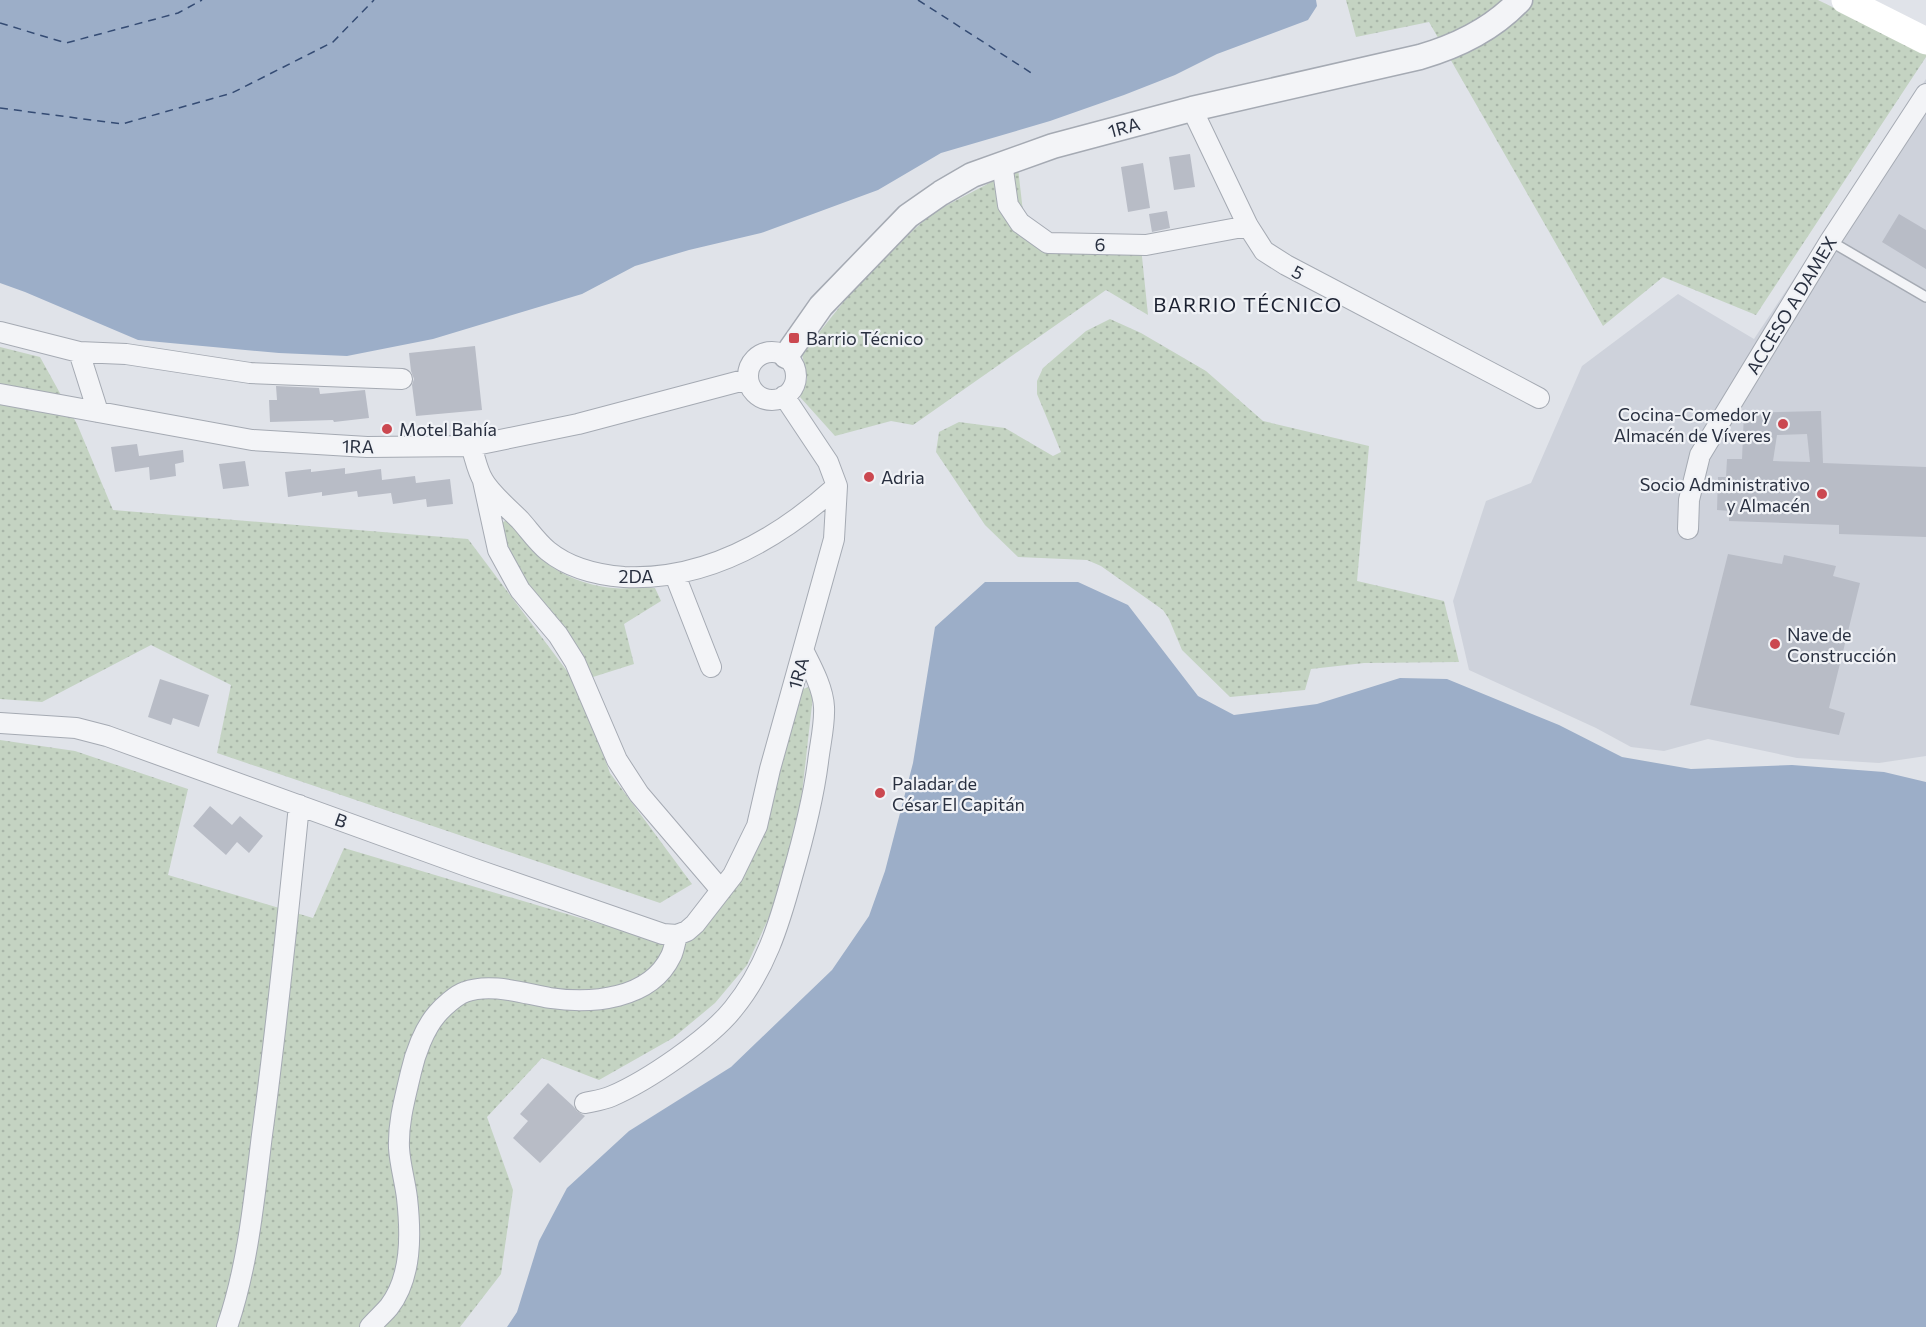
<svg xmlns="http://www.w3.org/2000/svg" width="1926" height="1327" font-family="Commissioner,sans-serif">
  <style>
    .built { fill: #ced2db }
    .green { fill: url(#green-dots) }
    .water { fill: #9caec8 }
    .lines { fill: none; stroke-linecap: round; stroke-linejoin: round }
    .ferry { stroke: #344b73; stroke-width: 1.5; stroke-dasharray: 8 6; stroke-linecap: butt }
    .building { fill: #b8bcc6; fill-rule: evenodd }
    .service-casing { stroke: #a5aab3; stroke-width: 12 }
    .minor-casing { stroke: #a5aab3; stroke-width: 22 }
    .tertiary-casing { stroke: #a5aab3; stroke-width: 27 }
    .service { stroke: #f3f4f7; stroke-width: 9 }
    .minor { stroke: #f3f4f7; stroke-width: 20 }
    .tertiary { stroke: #f3f4f7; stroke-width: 24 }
    .secondary { stroke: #fff; stroke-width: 27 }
    .poi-dot { fill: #cb4850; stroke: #f0f2f6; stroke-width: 2 }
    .labels { text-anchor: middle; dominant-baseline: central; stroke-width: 4.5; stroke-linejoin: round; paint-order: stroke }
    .street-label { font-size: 18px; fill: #293040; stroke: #f0f2f6 }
    .poi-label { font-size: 18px; fill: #293040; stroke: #f0f2f6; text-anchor: start }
    .neighbourhood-label { font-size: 20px; letter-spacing: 1.5px; fill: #1b2131; stroke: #f0f2f6 }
  </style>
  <defs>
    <pattern id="green-dots" width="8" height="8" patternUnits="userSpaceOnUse" patternTransform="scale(1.5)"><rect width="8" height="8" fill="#c4d3c2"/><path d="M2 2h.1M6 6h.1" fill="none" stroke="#a8b5a8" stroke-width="1.8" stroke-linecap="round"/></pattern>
  </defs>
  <rect width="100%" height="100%" fill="#e0e3e9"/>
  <path class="built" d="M1926,79V756L1879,763L1797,758L1708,739L1664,751L1631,747L1596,728L1469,670L1453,601L1486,501L1531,483L1582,366L1678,294L1754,339Z"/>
  <path class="green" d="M1346,0H1818L1926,53V57L1756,315L1663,277L1603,326L1429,22L1356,37Z
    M1018,168L1023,212L1046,251L1141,247L1148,315L1106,290L913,425L891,421L835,436L800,397L807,379L802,354L865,275L932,213Z
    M1110,319L1141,333L1206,371L1263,421L1369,446L1357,581L1444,601L1459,662L1364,663L1311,669L1305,690L1230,697L1182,650L1169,619L1163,610L1101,566L1087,560L1018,557L985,525L936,452L939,432L959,422L1005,428L1053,456L1061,452L1037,394V381L1043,368L1086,331Z
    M0,347L40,357L77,424L113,510L468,539L579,687L610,773L692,884L660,903L217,753L231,685L151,645L42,702L0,699Z
    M509,519C520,530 526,545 537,555C557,574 587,586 613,588C627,590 640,585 655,588L661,601L624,624L634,664L593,677L576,647L530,588L513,560L499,529L503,522Z
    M809,687L813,696L801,802L791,850L775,904L747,965L715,1003L673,1038L599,1080L542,1058L487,1117L513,1190L501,1274L460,1327H0V740L75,751L188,789L168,875L313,918L344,848L651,939L714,911L800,690Z"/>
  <path class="water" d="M0,0H1316L1317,6L1308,20L1217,54L1175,75L1124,95L1050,121L941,153L878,190L761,233L689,250L635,266L582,294L433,339L347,356L279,353L138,340L25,292L0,283Z
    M985,582H1078L1128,605L1198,696L1234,715L1317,704L1400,678L1447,679L1559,725L1622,757L1691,769L1792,765L1884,772L1926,782V1327H507L517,1312L539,1241L567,1188L629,1131L731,1067L832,970L869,916L885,871L913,763L935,627Z"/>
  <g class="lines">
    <path class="ferry" d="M918,0L1033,74
      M0,23L66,43L178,13L202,0
      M0,108L122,124L232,93L333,42L374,0"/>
  </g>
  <path class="building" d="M1190,154L1195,187L1174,190L1169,157Z
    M1143,163L1150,208L1128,212L1121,167Z
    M1167,211L1170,228L1152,232L1149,214Z
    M1899,214L1926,230V269L1882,242Z
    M475,346L482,410L416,416L412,385L414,379L411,371L409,353Z
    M276,386L319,388L320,394L365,390L369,418L334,422L333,420L270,422L269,400H277Z
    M1821,411L1823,463L1926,467V537L1839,534V525L1729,521V511L1717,510L1718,477H1726L1727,459H1742L1744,413ZM1807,434L1810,462L1773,461L1777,435Z
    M137,444L139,456L183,450L184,462L175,464L176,476L150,480L149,467L115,472L111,447Z
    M245,461L249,486L223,489L219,464Z
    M345,468V474L381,469L382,480L415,476L416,483L450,479L453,504L427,507L426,499L393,504L391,493L358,497L357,491L322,496V492L288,497L285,472L311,469V472Z
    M1728,554L1782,564L1784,555L1836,566L1833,576L1860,583L1829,708L1845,713L1839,735L1690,705Z
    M160,679L209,695L199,727L173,718L171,725L148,717Z
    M210,806L232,825L240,816L263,836L249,853L237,842L226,855L193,826Z
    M548,1083L573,1106L577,1111L585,1116L540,1163L513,1138L528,1121L520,1114Z"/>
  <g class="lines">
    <defs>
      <path id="service" d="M1830,241L1926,297"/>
      <path id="minor" d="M1192,109L1248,226L1264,251L1286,265L1539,398
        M1002,163L1008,205L1020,223L1048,243L1146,245L1248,226
        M0,332L79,352L126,354L250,373L402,379
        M79,352L98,412
        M748 376a24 24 0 1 1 48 0a24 24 0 1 1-48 0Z
        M0,394L252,440L367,447L471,446L578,424L748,379
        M471,446C475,457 477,470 483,480C490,493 509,509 520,520C529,530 537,542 548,551C569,568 597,575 624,577C705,581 778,539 837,486
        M483,481L498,550L520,590L558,635L575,662L617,760L639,794L721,890
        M1688,529L1689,500L1700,455L1830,241L1926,94
        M675,575L711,667
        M0,723L76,728L107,736L472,868L663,934L677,935L687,931L695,924L733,875L757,826L770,769L834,539L837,486L828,462L784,396
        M585,1103C594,1101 603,1100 612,1096C647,1081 709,1039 733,1009C765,970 779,925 792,877C803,839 813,801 818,762C820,744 825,725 824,707C823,688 812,668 804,652
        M227,1327C248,1266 254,1200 262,1135C277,1026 288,915 299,805
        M370,1327C376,1320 383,1314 389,1307C412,1277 411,1234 407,1198C405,1181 400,1165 399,1148C398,1122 405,1098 411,1072C415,1054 424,1029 437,1014C443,1007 456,995 465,992C491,982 525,994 550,998C591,1004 650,1000 671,956C674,950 675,942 677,935"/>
      <path id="tertiary" d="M786,356L821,306L908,216L941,193L972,175L1053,146L1192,109L1420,57C1458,46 1493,29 1520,0"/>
    </defs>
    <use href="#service" class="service-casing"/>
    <use href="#minor" class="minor-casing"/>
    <use href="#tertiary" class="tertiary-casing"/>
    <use href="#service" class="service"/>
    <use href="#minor" class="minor"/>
    <use href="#tertiary" class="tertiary"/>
    <path class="secondary" d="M1845,0L1926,41"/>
  </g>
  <g class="poi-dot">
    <rect x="788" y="332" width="12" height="12" rx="3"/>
    <circle cx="1783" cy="424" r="6"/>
    <circle cx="387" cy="429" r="6"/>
    <circle cx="869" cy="477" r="6"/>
    <circle cx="1822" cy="494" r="6"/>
    <circle cx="1775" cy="644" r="6"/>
    <circle cx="880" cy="793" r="6"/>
  </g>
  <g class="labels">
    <g class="street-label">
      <text transform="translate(1124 127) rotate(-15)">1RA</text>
      <text transform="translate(1100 244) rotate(1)">6</text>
      <text transform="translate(1298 272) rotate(28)">5</text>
      <text transform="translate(1791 305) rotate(-59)">ACCESO A DAMEX</text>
      <text transform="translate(358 446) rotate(2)">1RA</text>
      <text x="636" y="576">2DA</text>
      <text transform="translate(798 673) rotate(-74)">1RA</text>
      <text transform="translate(341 820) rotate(19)">B</text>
    </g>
    <g class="poi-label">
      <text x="806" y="338">Barrio Técnico</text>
      <text x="1771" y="414" text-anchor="end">Cocina-Comedor y<tspan x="1771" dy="21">Almacén de Víveres</tspan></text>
      <text x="399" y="429">Motel Bahía</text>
      <text x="881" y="477">Adria</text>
      <text x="1810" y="484" text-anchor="end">Socio Administrativo<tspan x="1810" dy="21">y Almacén</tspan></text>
      <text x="1787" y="634">Nave de<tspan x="1787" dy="21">Construcción</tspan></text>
      <text x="892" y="783">Paladar de<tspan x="892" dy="21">César El Capitán</tspan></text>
    </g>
    <g class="neighbourhood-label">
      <text x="1248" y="304">BARRIO TÉCNICO</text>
    </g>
  </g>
</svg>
